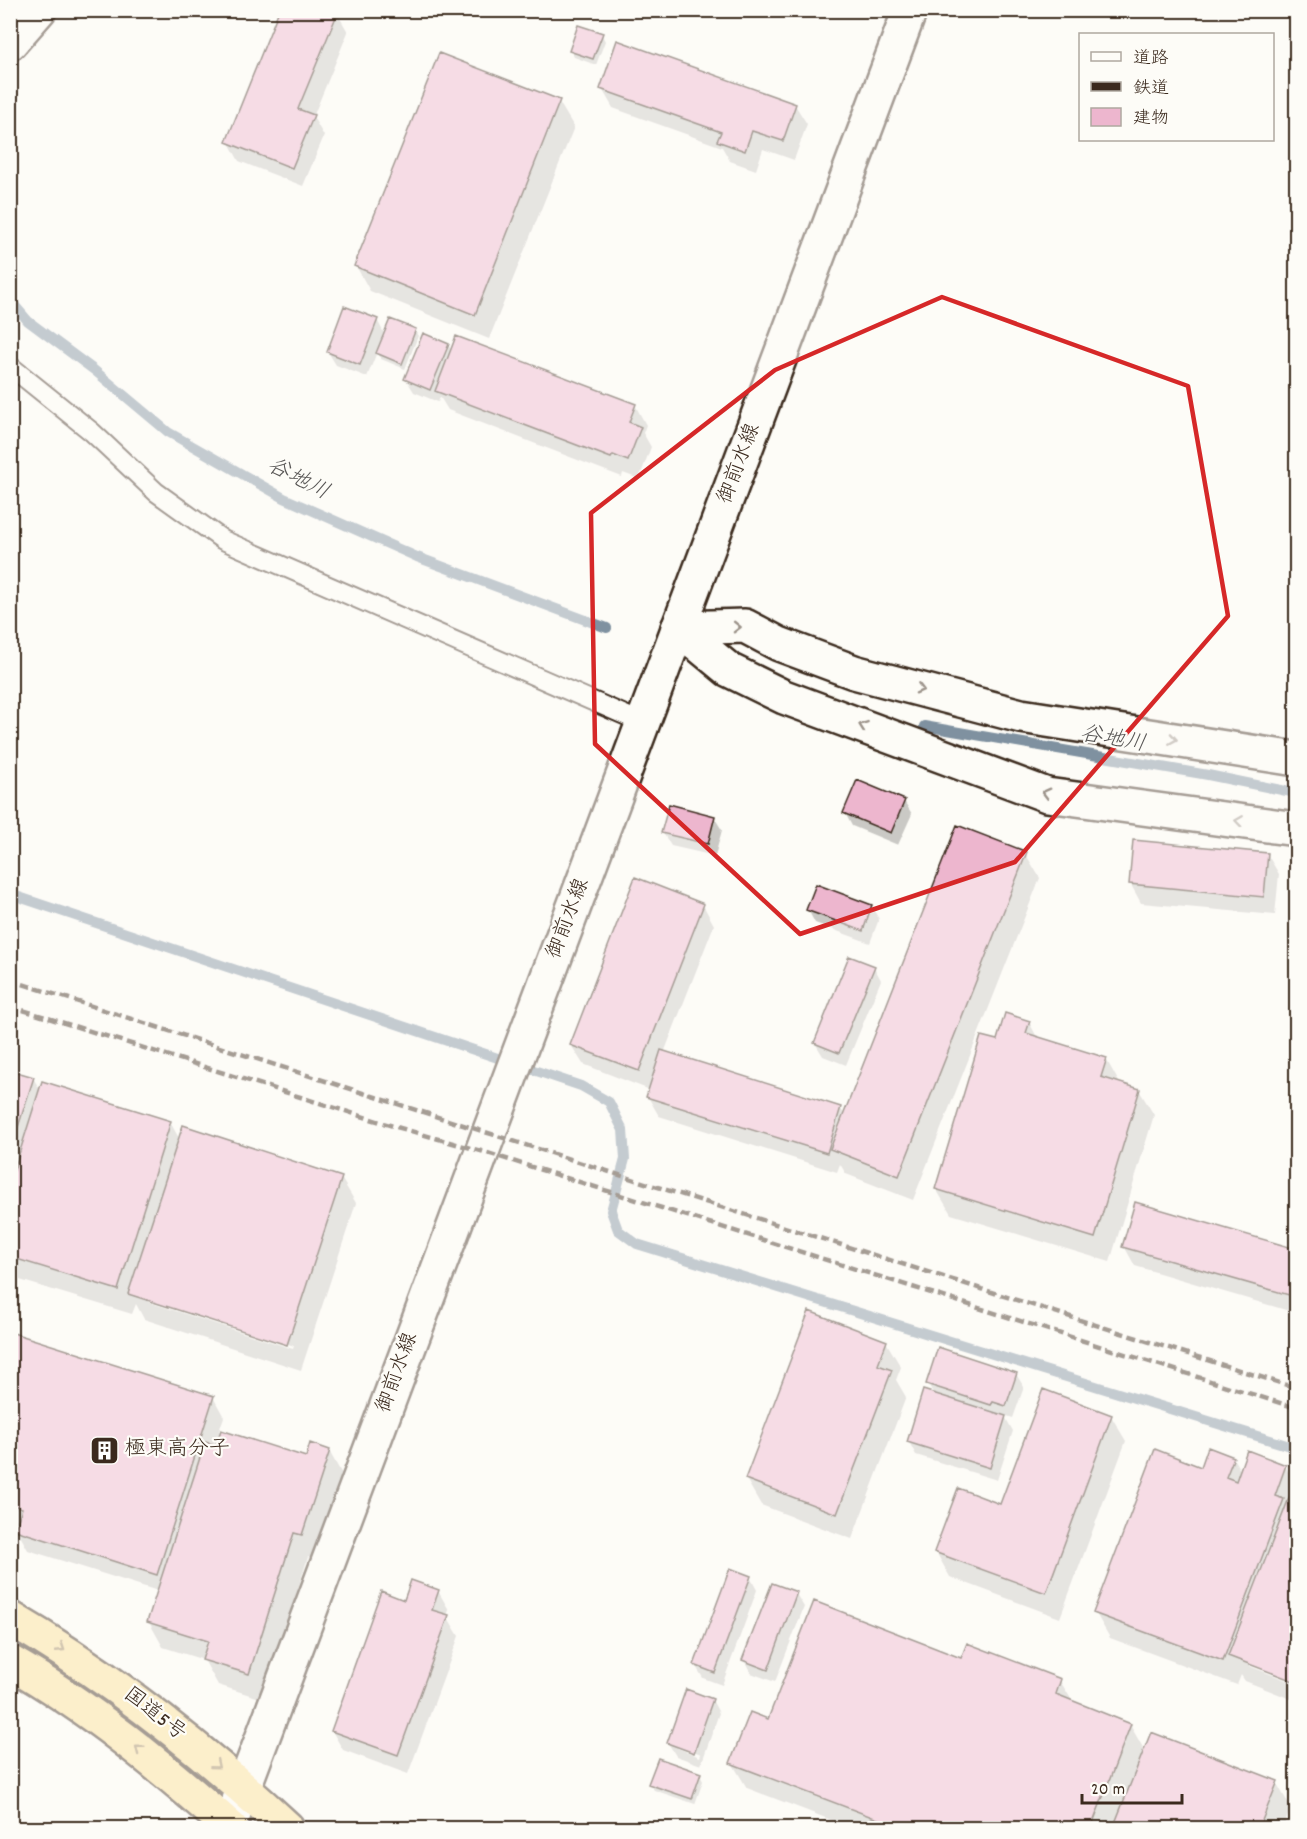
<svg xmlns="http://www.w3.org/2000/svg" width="1307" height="1839" font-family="Dekko,'Klee One',sans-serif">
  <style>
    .shadow { fill: #0003; fill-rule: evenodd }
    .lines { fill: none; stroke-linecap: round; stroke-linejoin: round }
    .stream { stroke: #7f91a0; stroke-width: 10 }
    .building { fill: #edb6ce; stroke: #3b2a1e; stroke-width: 1.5 }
    .service-casing { stroke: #3b2a1e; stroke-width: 22 }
    .minor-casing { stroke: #3b2a1e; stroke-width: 38 }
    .tertiary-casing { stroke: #3b2a1e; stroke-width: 38 }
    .trunk-casing { stroke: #3b2a1e; stroke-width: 38 }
    .service { stroke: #fdfcf7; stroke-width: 18 }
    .minor { stroke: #fdfcf7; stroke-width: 33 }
    .tertiary { stroke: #fdfcf7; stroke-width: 33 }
    .trunk { stroke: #fbdf96; stroke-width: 33 }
    .rail { stroke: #3b2a1e; stroke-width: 4.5; stroke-dasharray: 9 4.5; stroke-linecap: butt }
    .oneway { stroke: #9c938a }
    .oneway2 { stroke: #9b845a }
    .marked { fill: none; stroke: #d62828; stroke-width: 4.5; stroke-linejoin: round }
    .labels { text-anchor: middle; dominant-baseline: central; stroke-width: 4.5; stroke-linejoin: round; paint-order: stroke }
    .street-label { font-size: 21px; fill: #3b2a1e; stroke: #fdfcf7 }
    .poi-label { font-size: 21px; fill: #3b2a1e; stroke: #fdfcf7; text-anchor: start }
    .water-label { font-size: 22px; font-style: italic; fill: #575554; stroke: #fdfcf7 }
  </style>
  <rect width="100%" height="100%" fill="#fdfcf7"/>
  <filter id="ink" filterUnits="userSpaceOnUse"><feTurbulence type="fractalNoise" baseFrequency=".0167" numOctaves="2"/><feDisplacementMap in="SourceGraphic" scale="12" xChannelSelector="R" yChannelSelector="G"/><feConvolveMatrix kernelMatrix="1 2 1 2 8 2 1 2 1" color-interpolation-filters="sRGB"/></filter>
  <g filter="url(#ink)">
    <path class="shadow" d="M281,10H331L337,13L348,32L313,117L324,136L303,186L239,161L228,141Z
      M602,35L605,41L596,65L574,57L571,51Z
      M602,89L795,105L807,124L794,160L763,149L756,170L730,161L722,147L613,108Z
      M559,102L574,127L489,339L370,291L356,266Z
      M377,320L385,335L415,330L418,336L405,369L381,359L377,352L367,377L336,365L328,352Z
      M448,345L452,351L635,405L646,425L643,433L651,447L639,479L623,473L622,477L448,410L440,397L438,402L414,392L406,379Z
      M904,801L912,814L898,845L852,826L845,813Z
      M714,817L722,830L715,856L671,846L663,833Z
      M1025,853L1040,878L913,1200L846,1174L840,1164L837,1172L659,1116L648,1097L650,1090L583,1064L571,1045L703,905L714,925L664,1053L840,1108L845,1115Z
      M1267,854L1279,874L1275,915L1141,903L1130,883Z
      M871,906L879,919L870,943L815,923L808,910Z
      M874,967L881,980L846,1065L823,1056L815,1043Z
      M1029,1022L1038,1039L1106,1059L1120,1084L1139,1090L1154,1115L1110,1262L951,1214L936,1189Z
      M10,1071L33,1078L41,1091L170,1122L180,1140L341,1178L356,1203L301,1370L144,1319L136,1304L132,1314L10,1277ZM148,1299L294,1346L293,1349L148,1302Z
      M1136,1204L1296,1251V1313L1135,1266L1124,1246Z
      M10,1333L213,1397L224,1417L219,1431L307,1459L329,1451L343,1476L316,1560L308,1557L263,1699L218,1685L204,1660L163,1647L149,1622L158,1591L28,1550L17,1530L19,1522L10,1519Z
      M886,1342L901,1367L896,1380L906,1397L852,1539L761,1505L746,1479Z
      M1016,1374L1024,1387L1013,1418L1004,1415L1013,1431L997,1480L916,1455L909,1442L935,1396L928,1384Z
      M1111,1416L1126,1441L1060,1618L950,1577L936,1552L1001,1506Z
      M1233,1458L1241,1472L1285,1466L1296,1484V1681L1249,1663V1666L1296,1684V1701L1245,1681L1241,1675L1237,1685L1110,1638L1095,1612L1202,1469Z
      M750,1577L757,1590L722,1685L703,1678L695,1665Z
      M438,1591L449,1610L447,1616L459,1636L408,1774L343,1750L332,1731L404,1602Z
      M796,1594L804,1607L775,1682L751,1673L744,1660Z
      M962,1660L1060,1681L1073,1702L1130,1725L1145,1751L1276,1782L1291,1808L1283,1828H852L747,1788L732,1763L769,1721Z
      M712,1700L719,1713L701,1765L676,1756L668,1743ZM677,1745L701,1754L700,1757L677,1748Z
      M700,1775L703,1781L695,1804L654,1790L650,1784Z"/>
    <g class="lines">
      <path class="stream" d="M10,300L28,321L94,370L168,432L284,498L417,557L607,628
        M924,726L1208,775L1296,793
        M10,894L581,1086L609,1102L623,1130L625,1159L611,1211L618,1230L637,1244L1296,1448"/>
    </g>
    <path class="building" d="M279,10L338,12L298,109L314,115L292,168L226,142Z
      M578,25L603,33L593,59L569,51Z
      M617,40L796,104L783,141L752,131L745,151L717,141L721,132L600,89Z
      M439,53L560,100L475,315L354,266Z
      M344,306L378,319L360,365L327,352Z
      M390,319L416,329L402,364L376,353Z
      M423,333L449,344L430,390L404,379Z
      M456,336L636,404L629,422L641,427L628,461L613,455L611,458L435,391Z
      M857,780L905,800L891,833L843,813Z
      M669,804L715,816L708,844L661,833Z
      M957,825L1027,852L899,1176L830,1149Z
      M1133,840L1268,853L1264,897L1129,884Z
      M635,877L704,904L639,1071L570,1045Z
      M816,884L872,905L863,931L806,910Z
      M849,956L875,966L839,1053L814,1043Z
      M1005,1013L1030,1021L1026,1033L1107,1058L1101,1077L1140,1089L1095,1238L935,1189L981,1036L997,1040Z
      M661,1050L841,1107L827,1153L646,1097Z
      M10,1070L34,1077L10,1152Z
      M42,1081L171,1121L118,1290L10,1257V1183Z
      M183,1125L342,1177L287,1345L128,1294Z
      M1135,1202L1296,1249V1297L1122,1247Z
      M809,1311L887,1341L878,1365L892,1370L837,1514L745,1479Z
      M10,1332L214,1396L157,1575L15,1530L22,1508L10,1504Z
      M938,1347L1017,1373L1006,1406L993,1402L991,1405L926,1384Z
      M1043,1389L1112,1415L1046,1593L934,1552L958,1488L1000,1504Z
      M923,1390L1006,1416L990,1468L907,1442Z
      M221,1430L306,1457L310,1443L330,1450L302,1535L294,1533L249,1674L202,1660L208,1641L147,1622L205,1442L216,1445Z
      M1208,1447L1234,1457L1226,1477L1236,1481L1247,1450L1286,1465L1275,1496L1284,1499L1223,1661L1093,1613L1155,1449L1201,1467Z
      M1296,1480V1682L1228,1656Z
      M730,1568L751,1576L715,1673L694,1665Z
      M411,1580L439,1590L432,1610L449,1615L398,1755L331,1731L381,1591L404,1600Z
      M772,1583L797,1592L768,1670L742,1660Z
      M814,1601L961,1658L967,1643L1061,1679L1056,1694L1131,1724L1091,1828H901L730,1763L750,1712L768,1719Z
      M686,1689L713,1699L694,1753L667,1743Z
      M1151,1732L1278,1781L1259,1828H1113Z
      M658,1758L701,1773L692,1799L648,1784Z"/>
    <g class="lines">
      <defs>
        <path id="service" d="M10,366L92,432L156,492L223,540L643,723"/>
        <path id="minor" d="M10,43L39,10
          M678,628L729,670L784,697L1047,795L1296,829
          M678,628L745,626L779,644L854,672L1021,716L1296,759"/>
        <path id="tertiary" d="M229,1827L910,10"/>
        <path id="trunk" d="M10,1618C111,1677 202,1749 287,1828
          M10,1662C91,1708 162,1767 231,1828"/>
      </defs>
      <use href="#service" class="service-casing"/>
      <use href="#minor" class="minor-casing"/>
      <use href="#tertiary" class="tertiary-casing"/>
      <use href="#trunk" class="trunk-casing"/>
      <use href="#service" class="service"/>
      <use href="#minor" class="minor"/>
      <use href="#tertiary" class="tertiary"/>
      <use href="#trunk" class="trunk"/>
      <path class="rail" d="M10,980L610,1172L1296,1388
        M10,1006L393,1126L481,1151L1296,1408"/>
    </g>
    <defs><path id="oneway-chevron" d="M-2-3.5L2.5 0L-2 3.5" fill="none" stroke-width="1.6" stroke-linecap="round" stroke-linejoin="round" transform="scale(1.5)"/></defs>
    <g class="oneway">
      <use href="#oneway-chevron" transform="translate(737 627) rotate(1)"/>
      <use href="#oneway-chevron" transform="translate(920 689) rotate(14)"/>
      <use href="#oneway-chevron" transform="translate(863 726) rotate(-160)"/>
      <use href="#oneway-chevron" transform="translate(1173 739) rotate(9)"/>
      <use href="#oneway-chevron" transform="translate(1046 793) rotate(-165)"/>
      <use href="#oneway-chevron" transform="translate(1239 821) rotate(-172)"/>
    </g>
    <g class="oneway2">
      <use href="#oneway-chevron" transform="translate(61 1648) rotate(33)"/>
      <use href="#oneway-chevron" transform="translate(139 1749) rotate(-142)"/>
      <use href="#oneway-chevron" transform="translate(216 1765) rotate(40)"/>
    </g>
  </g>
  <path d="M0 0H1307V1839H0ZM942,297L1188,386L1228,616L1015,862L800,934L595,744L591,513L775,370Z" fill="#fdfcf7" fill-opacity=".55" fill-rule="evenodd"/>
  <path class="marked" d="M942,297L1188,386L1228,616L1015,862L800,934L595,744L591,513L775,370Z"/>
  <defs>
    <symbol id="building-square" viewBox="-11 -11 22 22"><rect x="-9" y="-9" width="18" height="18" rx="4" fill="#3b2a1e" stroke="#fdfcf7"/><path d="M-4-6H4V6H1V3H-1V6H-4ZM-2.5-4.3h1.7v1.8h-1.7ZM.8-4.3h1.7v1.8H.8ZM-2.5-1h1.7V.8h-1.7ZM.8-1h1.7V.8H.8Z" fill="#fff"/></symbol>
  </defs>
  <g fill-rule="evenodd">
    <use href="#building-square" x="88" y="1434" width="33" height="33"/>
  </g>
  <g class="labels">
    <g class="street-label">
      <text transform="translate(740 464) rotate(-69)">御前水線</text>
      <text transform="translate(569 919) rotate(-69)">御前水線</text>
      <text transform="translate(398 1373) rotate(-70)">御前水線</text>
      <text transform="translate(154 1715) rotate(38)">国道5号</text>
    </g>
    <g class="poi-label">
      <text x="125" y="1450">極東高分子</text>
    </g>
    <g class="water-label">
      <text transform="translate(298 480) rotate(27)">谷地川</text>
      <text transform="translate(1113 740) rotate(10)">谷地川</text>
    </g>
  </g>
  <rect width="1307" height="1839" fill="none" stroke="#fdfcf7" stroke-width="36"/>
  <rect x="18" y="18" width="1271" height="1803" fill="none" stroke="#3b2a1e" stroke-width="2" filter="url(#ink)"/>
  <rect x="1079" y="33" width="195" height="108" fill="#fdfcf7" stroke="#afa8a0" stroke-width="1.5"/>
  <rect x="1091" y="52" width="30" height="9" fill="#fdfcf7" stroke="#afa8a0" stroke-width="1.5"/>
  <text x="1133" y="63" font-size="18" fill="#3b2a1e">道路</text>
  <rect x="1091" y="82" width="30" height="9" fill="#3b2a1e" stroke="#afa8a0" stroke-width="1.5"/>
  <text x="1133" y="93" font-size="18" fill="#3b2a1e">鉄道</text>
  <rect x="1091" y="108" width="30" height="18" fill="#edb6ce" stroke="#afa8a0" stroke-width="1.5"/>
  <text x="1133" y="123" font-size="18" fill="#3b2a1e">建物</text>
  <path d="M1082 1794v9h100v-9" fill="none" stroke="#3b2a1e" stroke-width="3"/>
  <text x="1091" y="1794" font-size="18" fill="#3b2a1e" stroke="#fdfcf7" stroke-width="4.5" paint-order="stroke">20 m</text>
</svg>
